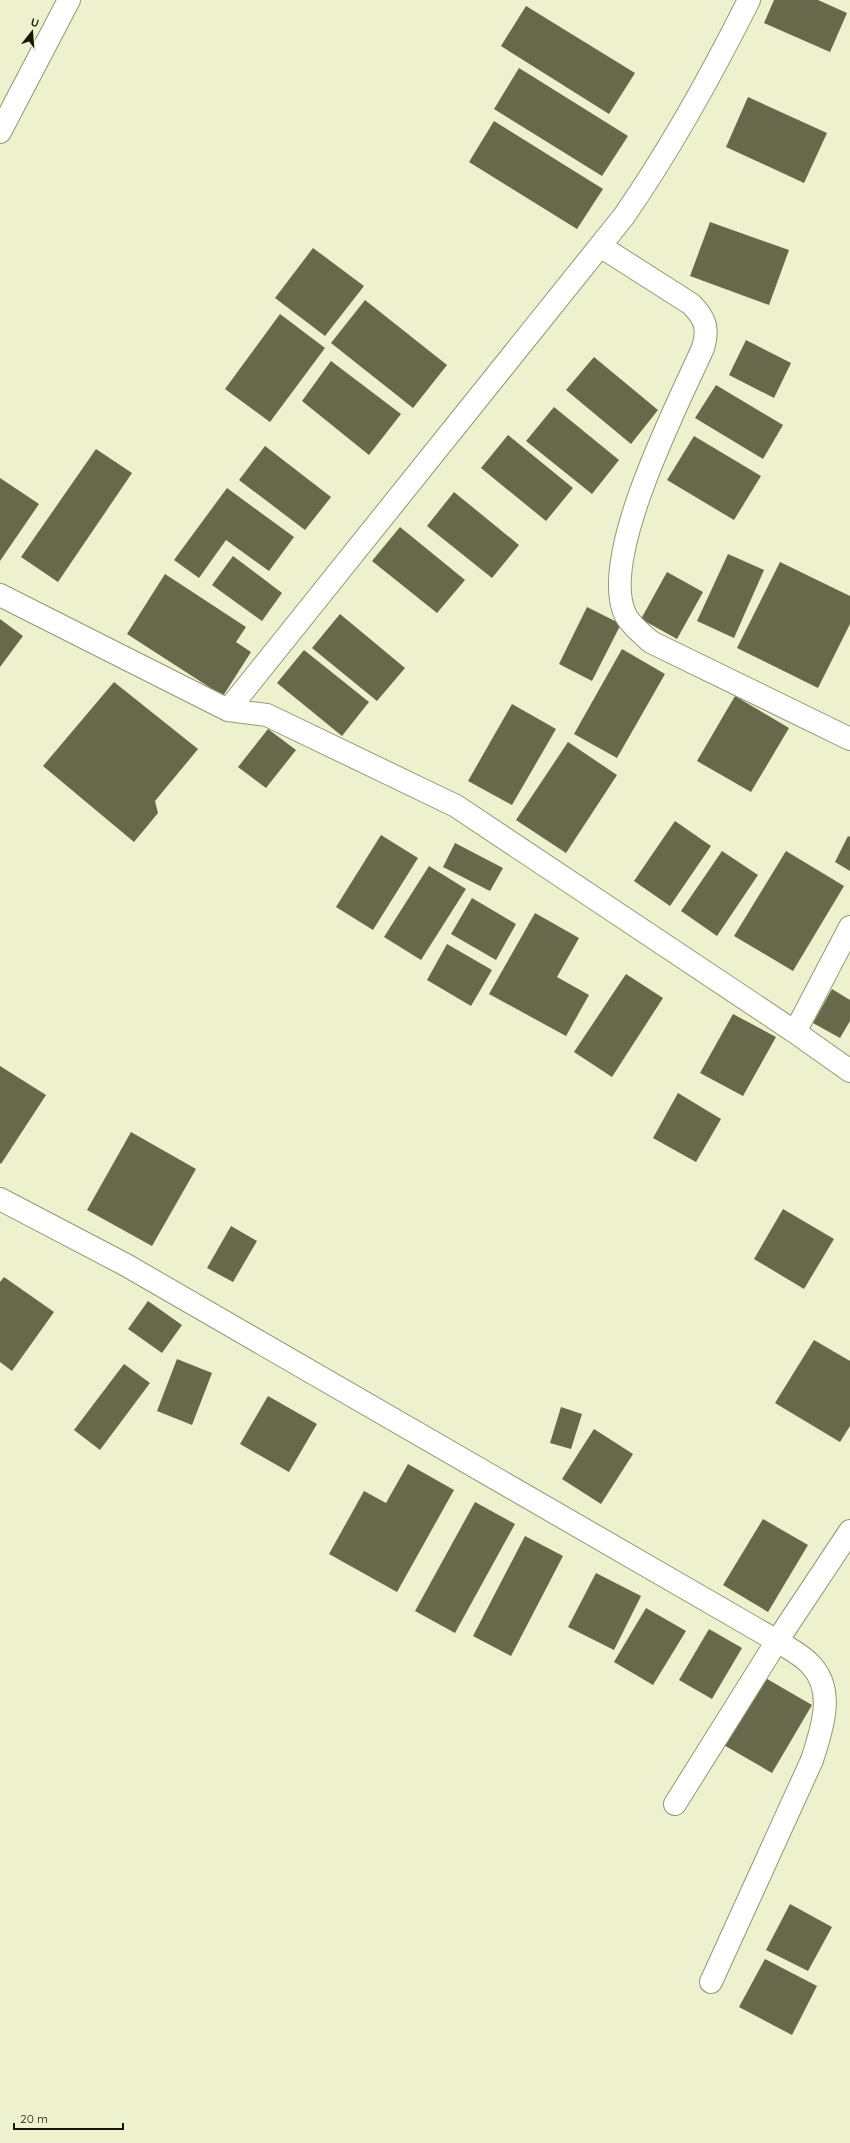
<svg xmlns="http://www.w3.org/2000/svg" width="850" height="2143" font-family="Quicksand,sans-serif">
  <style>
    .building { fill: #67694a }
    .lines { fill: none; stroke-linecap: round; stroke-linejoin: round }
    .minor-casing { stroke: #949776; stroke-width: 24 }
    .minor { stroke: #fff; stroke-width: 22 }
  </style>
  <rect width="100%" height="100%" fill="#eef1cd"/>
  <path class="building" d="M774,0H818L847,13L830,52L764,23Z
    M526,6L635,73L609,114L501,46Z
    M519,68L628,136L602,176L494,109Z
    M748,97L827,133L804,183L726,147Z
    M494,121L603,189L577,229L469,162Z
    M710,222L789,250L769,305L690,276Z
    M313,248L364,286L325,336L275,298Z
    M365,300L447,365L413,408L331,343Z
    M280,314L325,348L270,422L225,389Z
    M746,340L791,363L774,398L729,375Z
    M594,357L658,410L631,444L566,390Z
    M331,361L401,414L369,455L302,401Z
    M716,385L783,425L763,459L695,418Z
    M554,407L619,460L592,494L526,441Z
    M508,435L573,488L546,521L481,468Z
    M694,436L761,476L734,520L667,480Z
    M265,446L331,497L305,530L239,480Z
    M96,449L132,473L58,582L21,557Z
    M0,478L39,504L0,561Z
    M227,488L294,537L269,571L226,540L199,578L174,560Z
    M454,492L519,545L492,578L427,526Z
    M400,527L465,580L437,613L372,561Z
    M728,554L764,570L734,638L697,621Z
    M233,556L282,593L262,621L212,585Z
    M780,562L850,596V624L818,688L737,648Z
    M667,572L703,592L677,639L641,619Z
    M165,574L246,627L236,642L251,652L223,696L127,634Z
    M587,607L621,624L592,681L559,664Z
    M340,614L405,668L377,701L312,648Z
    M0,619L23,636L0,667Z
    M622,649L665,674L617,758L574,734Z
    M304,650L369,702L342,736L277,683Z
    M114,682L198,749L155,801L158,813L134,842L43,766Z
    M735,696L789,728L751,792L697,761Z
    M512,704L556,729L512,805L468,781Z
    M268,729L296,750L266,788L238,767Z
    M568,742L617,775L566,853L516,820Z
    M675,821L711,846L670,906L634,881Z
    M381,835L418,858L373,930L336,907Z
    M848,836L850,837V871L835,862Z
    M455,843L503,868L490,891L443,867Z
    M722,851L758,875L717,936L681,911Z
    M786,851L844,886L793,971L734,936Z
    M429,866L466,889L421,960L384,937Z
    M472,898L516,924L496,960L451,934Z
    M535,913L579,938L557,977L589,995L566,1036L489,994Z
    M447,944L492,970L471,1006L427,980Z
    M626,974L663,998L612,1077L574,1052Z
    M832,989L850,1000V1021L840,1038L813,1023Z
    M733,1014L776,1037L743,1096L700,1073Z
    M0,1066L46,1095L1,1164L0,1163Z
    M678,1093L721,1119L696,1162L653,1138Z
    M131,1132L196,1169L152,1246L87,1210Z
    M783,1209L834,1239L804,1289L754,1259Z
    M231,1226L257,1241L233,1282L207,1268Z
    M4,1277L54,1312L12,1371L0,1362V1282Z
    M148,1301L182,1325L162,1353L128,1329Z
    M814,1340L850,1361V1426L840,1442L775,1403Z
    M177,1359L212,1373L192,1425L157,1411Z
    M124,1364L150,1383L100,1450L74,1430Z
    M268,1396L317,1424L289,1472L240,1444Z
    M561,1407L582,1414L571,1449L550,1443Z
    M594,1429L633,1454L601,1504L562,1479Z
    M408,1464L454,1490L397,1592L329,1554L364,1491L386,1503Z
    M475,1502L515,1524L455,1633L415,1611Z
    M763,1519L808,1545L768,1612L723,1585Z
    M525,1536L563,1556L511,1656L473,1636Z
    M596,1573L641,1596L614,1650L568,1627Z
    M646,1608L686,1631L653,1685L614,1662Z
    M709,1629L742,1648L712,1699L679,1680Z
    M762,1676L812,1705L772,1773L722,1744Z
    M790,1904L832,1927L808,1971L766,1950Z
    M765,1959L817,1986L792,2035L739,2007Z"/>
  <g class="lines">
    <defs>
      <path id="minor" d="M0,132L69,0
        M600,246L691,304C705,318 709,328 703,348C678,404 597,560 626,616C631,625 643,635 651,642L850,739
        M0,595L228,710L267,715L456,806L795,1032L850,1071
        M228,710L624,216C671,148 712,74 749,0
        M795,1032L850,927
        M0,1199L126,1265L777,1641C788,1648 802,1655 810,1664C836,1690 822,1729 812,1760L711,1982
        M675,1804L777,1641L850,1531"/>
    </defs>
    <use href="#minor" class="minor-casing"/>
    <use href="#minor" class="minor"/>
  </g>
  <g transform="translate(32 32) rotate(17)" stroke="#eef1cd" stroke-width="3" paint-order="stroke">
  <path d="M0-3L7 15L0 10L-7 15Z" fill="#151609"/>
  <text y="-6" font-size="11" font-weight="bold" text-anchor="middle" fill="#151609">U</text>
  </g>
  <path d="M14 2123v6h109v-6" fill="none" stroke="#151609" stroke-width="2"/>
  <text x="20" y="2123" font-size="12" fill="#151609" stroke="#eef1cd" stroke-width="3" paint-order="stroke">20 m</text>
</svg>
